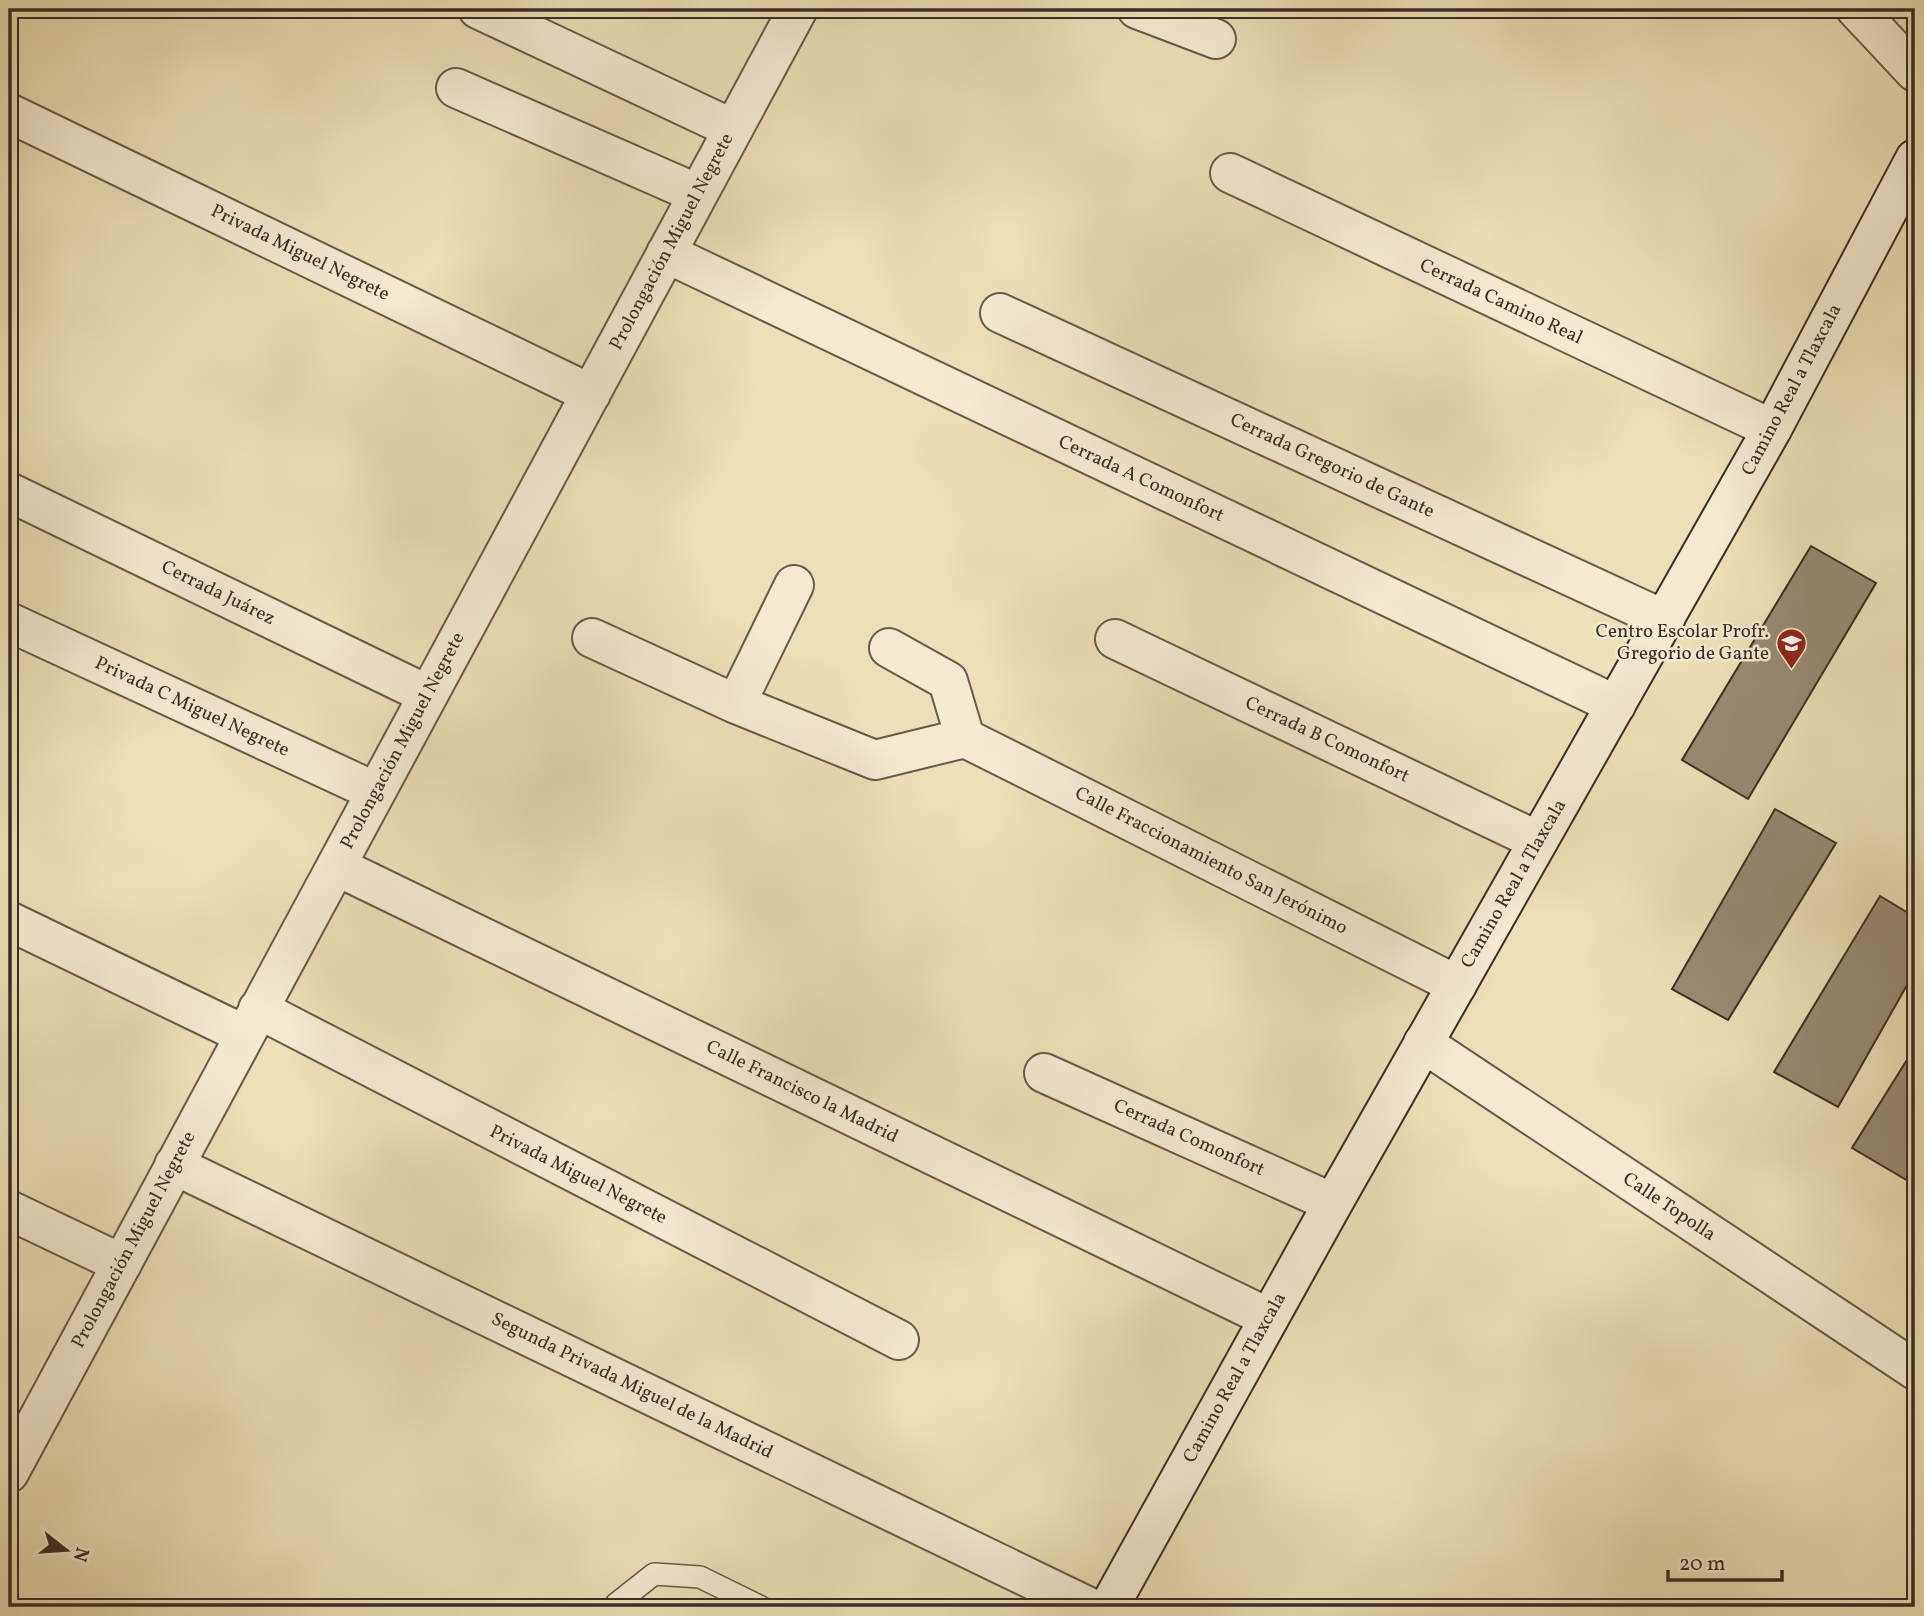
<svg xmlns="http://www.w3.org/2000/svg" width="1924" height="1616" font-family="Vollkorn,serif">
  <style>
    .building { fill: #978a71; stroke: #3a2d25; stroke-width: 2 }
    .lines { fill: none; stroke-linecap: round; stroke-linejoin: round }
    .lane-casing { stroke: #675a4a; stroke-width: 24 }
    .street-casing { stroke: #675a4a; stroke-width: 42 }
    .secondary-casing { stroke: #3a2d25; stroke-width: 42 }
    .lane { stroke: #f3ead0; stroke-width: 21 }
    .street { stroke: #f3ead0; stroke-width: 38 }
    .secondary { stroke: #f3ead0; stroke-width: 38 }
    .labels { text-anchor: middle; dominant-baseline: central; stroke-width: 5; stroke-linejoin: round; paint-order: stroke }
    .street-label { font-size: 19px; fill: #3a2d25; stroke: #f3ead0 }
    .poi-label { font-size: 19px; fill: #3a2d25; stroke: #f3ead0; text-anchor: end }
  </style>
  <rect width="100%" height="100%" fill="#eddfb7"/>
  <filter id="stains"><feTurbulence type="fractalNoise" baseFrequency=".00286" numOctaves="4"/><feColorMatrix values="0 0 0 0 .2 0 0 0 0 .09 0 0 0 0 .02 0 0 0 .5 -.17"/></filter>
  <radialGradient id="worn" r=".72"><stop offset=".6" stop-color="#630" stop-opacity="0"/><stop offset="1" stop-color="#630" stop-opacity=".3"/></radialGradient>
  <path class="building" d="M1811,546L1876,583L1748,799L1682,760Z
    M1775,809L1836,843L1728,1020L1672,989Z
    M1880,896L1915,917V971L1838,1107L1774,1072Z
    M1915,1047V1185L1852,1148Z"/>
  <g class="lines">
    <defs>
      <path id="lane" d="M616,1604L654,1574L700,1577L761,1607"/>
      <path id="street" d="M478,9L733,129
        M1137,9L1216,39
        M1856,9L1915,72
        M456,88L698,194
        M9,113L591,394
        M1230,173L1772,429
        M666,253L1616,705
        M1000,313L1665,620
        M9,492L428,695
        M9,622L376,792
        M592,638L736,704L875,760L965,738
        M1115,639L1538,841
        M889,648L948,681L965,738
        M736,704L794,585
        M965,738L1457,985
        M336,866L1269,1318
        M9,921L245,1035
        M258,1009L899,1340
        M1423,1043L1915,1370
        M1044,1073L1333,1203
        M174,1165L1089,1607
        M9,1210L122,1264
        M9,1473L798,9"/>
      <path id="secondary" d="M1109,1607L1333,1203L1772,429L1915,159"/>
    </defs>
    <use href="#lane" class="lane-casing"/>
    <use href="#street" class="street-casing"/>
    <use href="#secondary" class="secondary-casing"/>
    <use href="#lane" class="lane"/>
    <use href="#street" class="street"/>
    <use href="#secondary" class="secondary"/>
  </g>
  <defs>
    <symbol id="school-pin" viewBox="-11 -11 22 30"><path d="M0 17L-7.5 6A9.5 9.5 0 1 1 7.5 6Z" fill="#8f2418" stroke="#f3ead0"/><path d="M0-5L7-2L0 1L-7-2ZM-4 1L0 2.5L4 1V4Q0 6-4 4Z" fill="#fff"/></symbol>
  </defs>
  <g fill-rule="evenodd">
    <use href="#school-pin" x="1774" y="626" width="35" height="47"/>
  </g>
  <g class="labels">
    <g class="street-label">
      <text transform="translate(672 242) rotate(-62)">Prolongación Miguel Negrete</text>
      <text transform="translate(300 253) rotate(26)">Privada Miguel Negrete</text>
      <text transform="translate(1501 302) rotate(25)">Cerrada Camino Real</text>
      <text transform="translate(1792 390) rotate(-62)">Camino Real a Tlaxcala</text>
      <text transform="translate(1332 466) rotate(25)">Cerrada Gregorio de Gante</text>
      <text transform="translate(1141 479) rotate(25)">Cerrada A Comonfort</text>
      <text transform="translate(218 593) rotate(26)">Cerrada Juárez</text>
      <text transform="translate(192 707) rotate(25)">Privada C Miguel Negrete</text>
      <text transform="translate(1327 740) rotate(25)">Cerrada B Comonfort</text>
      <text transform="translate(403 741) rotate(-62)">Prolongación Miguel Negrete</text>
      <text transform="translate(1211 861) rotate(27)">Calle Fraccionamiento San Jerónimo</text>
      <text transform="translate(1514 884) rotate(-60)">Camino Real a Tlaxcala</text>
      <text transform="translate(802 1092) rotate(26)">Calle Francisco la Madrid</text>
      <text transform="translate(1189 1138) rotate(24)">Cerrada Comonfort</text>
      <text transform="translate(578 1175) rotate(27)">Privada Miguel Negrete</text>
      <text transform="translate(1669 1207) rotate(34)">Calle Topolla</text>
      <text transform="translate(134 1240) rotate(-62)">Prolongación Miguel Negrete</text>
      <text transform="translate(1235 1378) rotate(-61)">Camino Real a Tlaxcala</text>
      <text transform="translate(632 1386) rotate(26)">Segunda Privada Miguel de la Madrid</text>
    </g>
    <g class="poi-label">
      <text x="1769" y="632">Centro Escolar Profr.<tspan x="1769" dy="22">Gregorio de Gante</tspan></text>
    </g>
  </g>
  <rect width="1924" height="1616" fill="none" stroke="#eddfb7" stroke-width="35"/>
  <rect x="10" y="10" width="1903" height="1595" fill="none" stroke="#3a2d25" stroke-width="3.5"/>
  <rect x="18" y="18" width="1889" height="1581" fill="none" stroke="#3a2d25" stroke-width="2"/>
  <g transform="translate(66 1550) rotate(107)" stroke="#f3ead0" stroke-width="5" paint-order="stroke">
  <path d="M0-5L12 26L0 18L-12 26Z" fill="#3a2d25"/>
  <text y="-10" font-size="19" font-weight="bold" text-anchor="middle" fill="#3a2d25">N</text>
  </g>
  <path d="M1668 1570v10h114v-10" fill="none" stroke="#3a2d25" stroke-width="3.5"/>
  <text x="1679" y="1570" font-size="21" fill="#3a2d25" stroke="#f3ead0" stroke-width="5" paint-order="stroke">20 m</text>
  <rect width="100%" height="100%" filter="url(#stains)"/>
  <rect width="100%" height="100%" fill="url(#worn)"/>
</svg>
